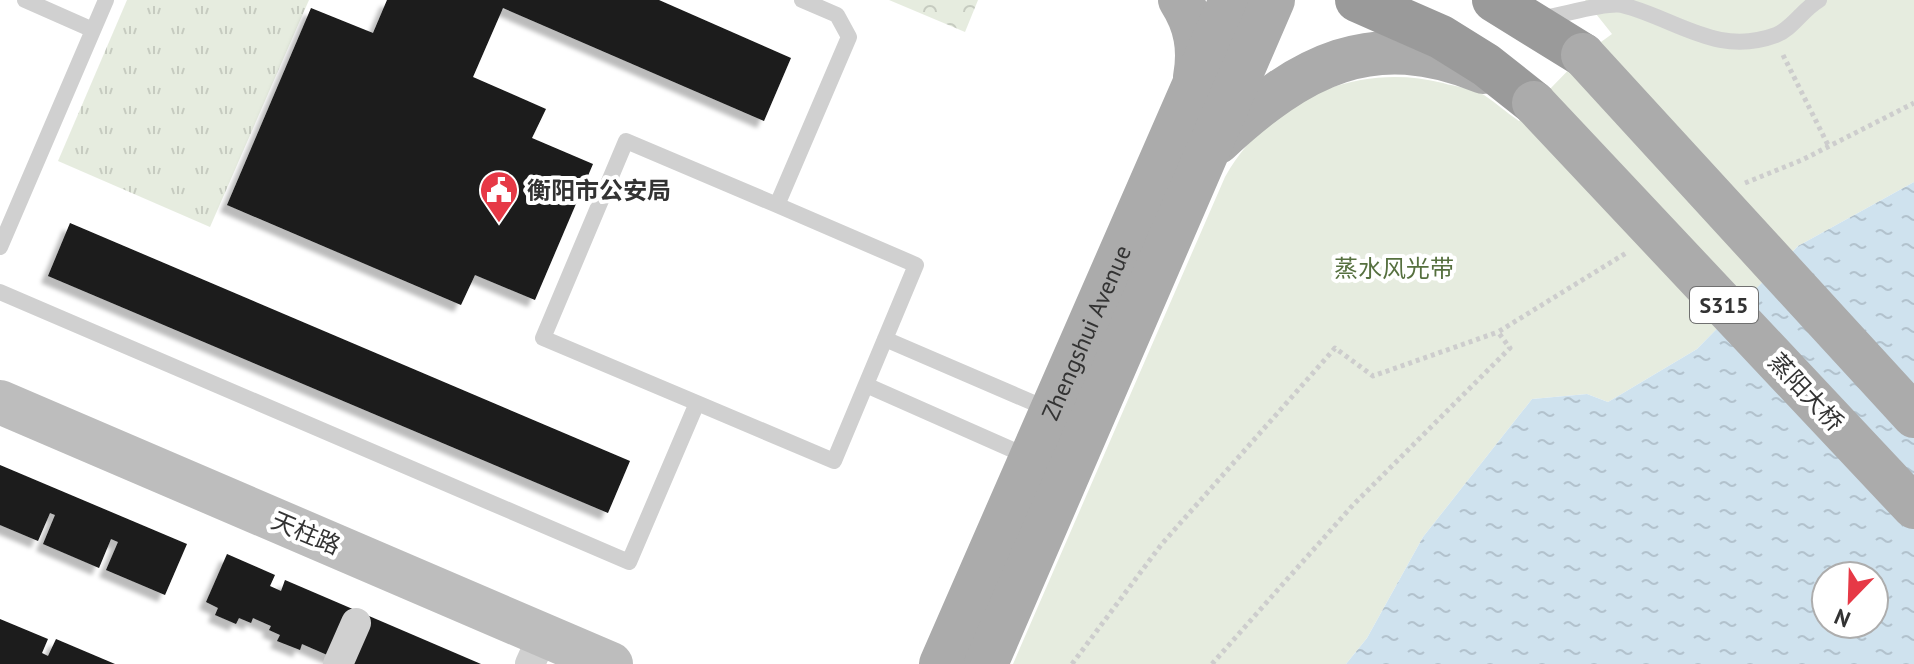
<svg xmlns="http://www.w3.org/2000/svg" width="1914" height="664" font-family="'PT Sans','Noto Sans SC',sans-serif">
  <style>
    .grass { fill: url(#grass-tufts) }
    .forest { fill: url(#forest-crowns) }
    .green { fill: #e6ecdf }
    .water { fill: url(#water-ripples); fill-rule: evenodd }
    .building { fill: #1a1a1a; filter: url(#shadow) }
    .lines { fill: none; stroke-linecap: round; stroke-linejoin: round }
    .path { stroke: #cdcdcd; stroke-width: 5; stroke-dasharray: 4 4; stroke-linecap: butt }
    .lane { stroke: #d0d0d0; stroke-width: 16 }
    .street { stroke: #d0d0d0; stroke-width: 30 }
    .secondary { stroke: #bdbdbd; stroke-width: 44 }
    .primary { stroke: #ababab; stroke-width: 44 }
    .highway { stroke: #9a9a9a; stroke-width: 44 }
    .primary-bridge { stroke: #ababab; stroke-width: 44 }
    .labels { text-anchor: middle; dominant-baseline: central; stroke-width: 8; stroke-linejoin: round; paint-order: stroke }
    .shield { fill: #fff; stroke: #707070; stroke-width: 2 }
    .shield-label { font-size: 22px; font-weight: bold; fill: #333 }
    .poi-label { font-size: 24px; font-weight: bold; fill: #333; stroke: #fff; text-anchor: start }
    .park-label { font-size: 24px; fill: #56703f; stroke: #fff }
    .street-label { font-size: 24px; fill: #333; stroke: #fff }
  </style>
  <defs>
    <pattern id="grass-tufts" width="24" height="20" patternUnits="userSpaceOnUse" patternTransform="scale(2)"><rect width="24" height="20" fill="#e6ecdf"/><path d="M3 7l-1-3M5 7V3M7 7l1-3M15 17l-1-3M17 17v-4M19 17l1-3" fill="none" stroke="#c6cbc0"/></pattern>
    <pattern id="forest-crowns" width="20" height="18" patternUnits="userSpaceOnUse" patternTransform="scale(2)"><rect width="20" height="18" fill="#e6ecdf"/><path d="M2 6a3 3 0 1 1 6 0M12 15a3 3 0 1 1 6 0" fill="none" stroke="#c6cbc0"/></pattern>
    <pattern id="water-ripples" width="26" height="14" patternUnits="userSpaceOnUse" patternTransform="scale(2)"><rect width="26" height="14" fill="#cfe2ee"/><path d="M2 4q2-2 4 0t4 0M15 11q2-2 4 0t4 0" fill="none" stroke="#b2c2cd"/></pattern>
    <filter id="shadow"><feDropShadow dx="-7" dy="7" stdDeviation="2" flood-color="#0004"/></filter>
  </defs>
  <rect width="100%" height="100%" fill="#fff"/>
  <path class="grass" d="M127,0H309L210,227L58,161Z"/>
  <path class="forest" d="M889,0H978L965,32Z"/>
  <path class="green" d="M1585,0H1914V182L1798,246L1697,349L1608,402L1587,394L1532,399L1423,537L1367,638L1346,664H1013L1225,177C1268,100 1357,61 1443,83C1456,87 1473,88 1484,95C1496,103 1507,113 1519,121L1583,55L1612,34Z"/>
  <path class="water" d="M1914,182V664H1346L1367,638L1423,537L1532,399L1587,394L1608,402L1697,349L1798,246ZM1826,576H1874V624H1826Z"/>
  <path class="building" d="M387,0H659L791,58L764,121L503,8L473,77L546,109L532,138L593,164L535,300L475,275L461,305L227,205L311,8L373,33Z
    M70,223L630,461L608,513L48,276Z
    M0,465L187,544L165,595L106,570L118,542L111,539L99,568L43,544L55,515L50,513L38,541L0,525Z
    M227,554L275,575L270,586L281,591L285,580L481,664H348L302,644L300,650L277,641L280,635L269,630L271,626L253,618L251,623L239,618L236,624L215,615L218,608L206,602Z
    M0,619L48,639L42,653L48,656L56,639L115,664H0Z"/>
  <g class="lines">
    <path class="path" d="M1783,55L1829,147
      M1745,183L1802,160L1914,103
      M1072,664L1161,545L1335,348L1373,376L1498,332
      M1212,664L1353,505L1510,348L1498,332L1626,253"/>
    <path class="lane" d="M25,0L93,30
      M1549,17C1567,14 1606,2 1622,5C1677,19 1717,57 1776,35C1792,29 1803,9 1819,0
      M0,247L106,0
      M0,292L629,562L697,403L834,461L916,265L777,205L849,37L837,15L802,0
      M885,339L1050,410
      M866,385L1029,457
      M697,403L543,338L626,141L777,205"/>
    <path class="street" d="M338,664L356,623
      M530,664L543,635"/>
    <path class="secondary" d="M0,402L611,664"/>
    <g class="primary">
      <path d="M1180,0C1196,25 1200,49 1195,77"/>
      <path d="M1218,142C1300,66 1372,26 1483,72"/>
      <path id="s1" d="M941,664L1231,0"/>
      <path d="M986,664L1273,0"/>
    </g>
    <path class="highway" d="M1357,0L1441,37L1486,65L1534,103
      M1494,0L1583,55"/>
    <path class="primary-bridge" d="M1583,55L1914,416
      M1534,103L1914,507"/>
  </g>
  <defs>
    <symbol id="civic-pin" viewBox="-11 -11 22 30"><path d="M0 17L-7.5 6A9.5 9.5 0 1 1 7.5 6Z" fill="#e63946" stroke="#fff"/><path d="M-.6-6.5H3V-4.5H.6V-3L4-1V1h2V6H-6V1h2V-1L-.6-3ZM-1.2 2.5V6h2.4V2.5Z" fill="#fff"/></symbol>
  </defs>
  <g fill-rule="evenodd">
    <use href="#civic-pin" x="477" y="168" width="44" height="60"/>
  </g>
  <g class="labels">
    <rect class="shield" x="1690" y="287" width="68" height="36" rx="6"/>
    <g class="shield-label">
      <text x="1724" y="305">S315</text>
    </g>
    <g class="poi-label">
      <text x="527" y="190">衡阳市公安局</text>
    </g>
    <g class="park-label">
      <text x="1394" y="268">蒸水风光带</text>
    </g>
    <g class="street-label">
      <text stroke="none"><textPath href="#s1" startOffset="362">Zhengshui Avenue</textPath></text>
      <text transform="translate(1806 392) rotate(47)">蒸阳大桥</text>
      <text transform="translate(306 533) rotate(23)">天柱路</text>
    </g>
  </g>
  <g transform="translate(1850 600) rotate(203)"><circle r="38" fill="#ffffff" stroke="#adadad" stroke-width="2"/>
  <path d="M0-6L14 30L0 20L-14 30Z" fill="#e63946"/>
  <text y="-12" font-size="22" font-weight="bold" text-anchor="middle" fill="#333333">N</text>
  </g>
</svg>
